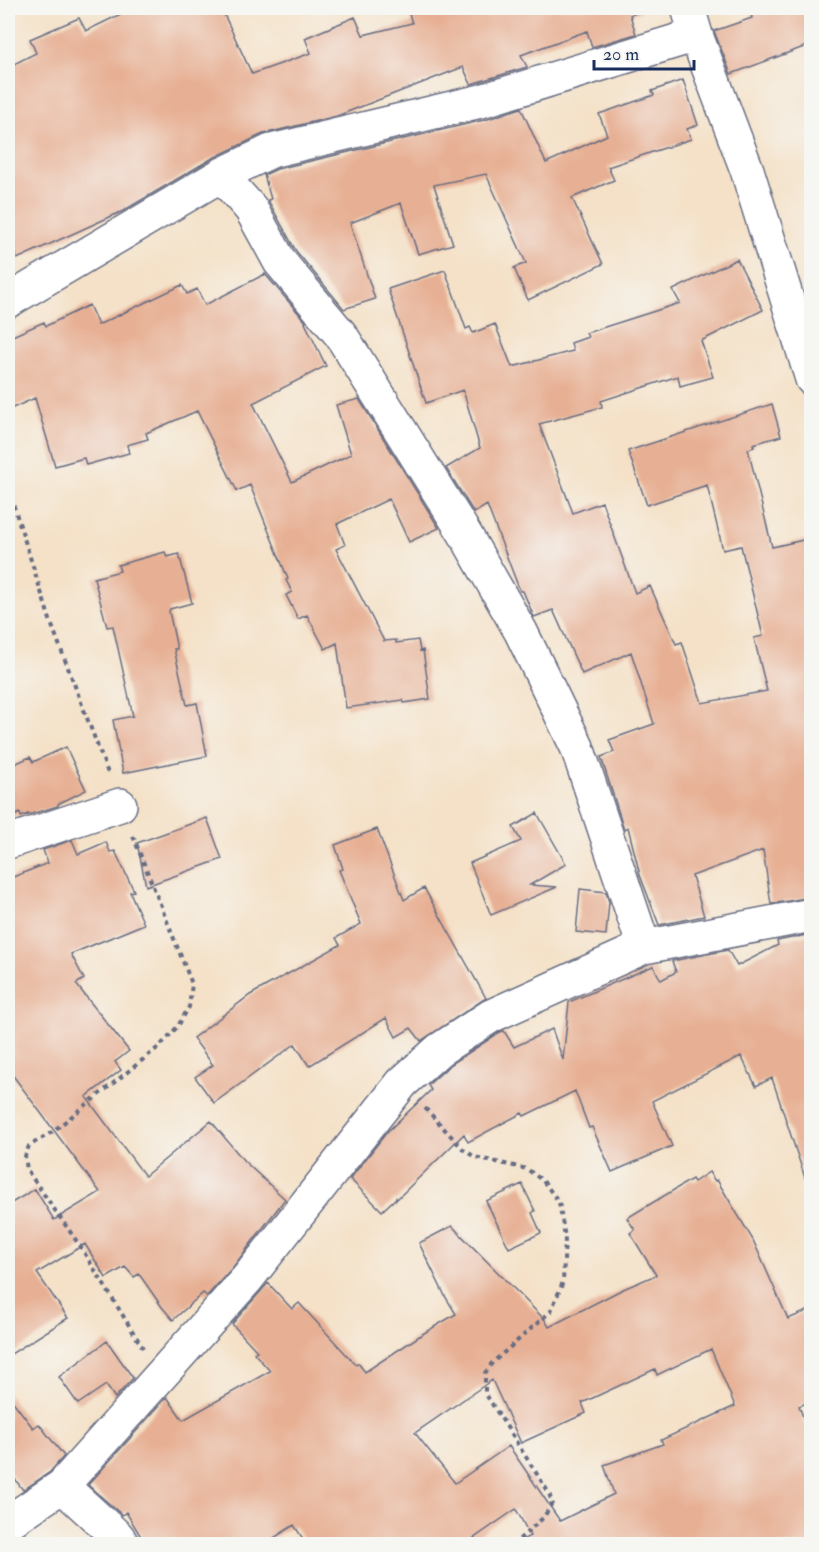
<svg xmlns="http://www.w3.org/2000/svg" width="819" height="1552" font-family="'IM FELL Double Pica',serif">
  <style>
    .building { fill: #e7b094; fill-rule: evenodd }
    .lines { fill: none; stroke-linecap: round; stroke-linejoin: round }
    .minor-casing { stroke: #676d83; stroke-width: 36 }
    .path { stroke: #676d83; stroke-width: 4; stroke-dasharray: 4.5 4.5; stroke-linecap: butt }
    .minor { stroke: #fff; stroke-width: 33 }
  </style>
  <rect width="100%" height="100%" fill="#f6f6f2"/>
  <filter id="ink" filterUnits="userSpaceOnUse"><feTurbulence type="fractalNoise" baseFrequency=".0167" numOctaves="2"/><feDisplacementMap in="SourceGraphic" scale="12" xChannelSelector="R" yChannelSelector="G"/><feConvolveMatrix kernelMatrix="1 2 1 2 8 2 1 2 1" color-interpolation-filters="sRGB"/></filter>
  <filter id="wash" filterUnits="userSpaceOnUse"><feTurbulence type="fractalNoise" baseFrequency=".008" numOctaves="4" result="noise"/><feDisplacementMap in="SourceGraphic" scale="24" xChannelSelector="R" yChannelSelector="G"/><feGaussianBlur stdDeviation="1.35" result="paint"/><feColorMatrix in="noise" values="0 0 0 0 0 0 0 0 0 0 0 0 0 0 0 0 0 1.4 0 .05"/><feComposite in="paint" operator="in"/></filter>
  <g filter="url(#wash)">
    <rect width="100%" height="100%" fill="#f4e1c7"/>
    <g id="blocks">
      <path class="building" d="M133,8H221L252,74L311,53L305,38L355,17L363,35L412,23L407,8H641L642,11L630,15L636,34L592,47L587,31L521,55L527,67L471,84L463,67L337,116L263,134L211,159L123,211L17,259L8,237V67L36,53L30,39L79,18L86,31Z
        M765,8H812V44L731,74L714,31L752,18L751,13Z
        M683,80L698,125L687,129L691,139L608,167L614,180L572,198L603,264L528,300L514,268L526,263L486,174L434,185L453,244L418,254L401,203L350,223L375,299L344,309L296,251L268,200L271,199L264,175L277,169L488,119L521,108L546,163L607,135L599,114L654,95L652,91Z
        M737,259L763,310L701,341L713,377L680,386L678,376L601,401L602,407L539,424L573,513L602,502L635,593L650,586L676,644L682,642L702,703L767,691L754,638L763,636L741,546L723,550L707,485L647,505L628,451L772,404L781,436L753,444L754,447L748,449L772,547L812,538V897L771,904L763,850L692,876L704,916L659,925L640,875L628,827L624,829L601,757L614,752L609,740L654,724L631,652L582,674L553,610L534,617L523,591H520L487,505L474,513L446,468L480,448L463,390L426,403L388,289L445,270L466,329L470,327L473,333L495,324L512,367L573,351L571,343L588,337L586,333L680,303L673,290Z
        M265,274L306,322L305,323L326,366L253,403L292,482L351,454L336,405L359,399L439,528L409,542L389,499L337,524L345,545L336,549L384,641L396,640V643L418,640L420,651L423,650L430,699L404,703L403,700L346,708L337,643L325,649L307,615L298,619L286,595L292,592L286,580L288,579L250,485L237,491L197,411L146,433L148,439L127,445L129,453L86,465L84,458L55,466L35,398L8,410V338L44,322L46,326L89,305L98,325L182,285L187,294L197,289L205,305Z
        M165,552L167,557L179,554L192,603L170,609L169,611L177,649H174L187,705L197,703L207,756L123,773L113,720L133,716L113,626L107,627L94,578L120,571L118,565Z
        M66,747L86,790L58,804V806L28,815V814L21,817L20,813L8,819V767L30,757L33,762Z
        M537,813L566,864L530,885L557,887L491,915L470,863L521,841L513,827Z
        M207,818L222,859L146,886L137,843Z
        M377,829L404,900L424,888L486,998L421,1041L411,1028L396,1037L386,1018L309,1066L295,1044L214,1103L195,1077L213,1065L193,1038L250,995L340,945L336,938L361,924L339,870L343,869L335,845Z
        M72,840L78,854L106,842L110,852L115,851L134,891L130,892L144,924L71,954L84,979L76,984L129,1051L115,1062L121,1070L86,1097L145,1176L211,1121L244,1161L285,1199L233,1267L207,1296L203,1293L173,1320L162,1307L139,1274L134,1277L125,1267L106,1278L85,1244L37,1273L68,1318L8,1356V1205L35,1189L54,1220L100,1192L8,1069V879L48,863L43,850Z
        M580,889L606,892L609,902L606,935L576,932Z
        M812,934V1180L806,1181L772,1078L756,1086L741,1056L652,1101L672,1146L612,1172L592,1127L589,1128L575,1091L524,1116L522,1113L468,1142L464,1134L396,1200V1198L382,1211L350,1179L387,1132L431,1090L428,1085L450,1065L500,1032L504,1031L514,1047L552,1029L563,1060L569,1002L653,966L661,980L676,972L672,961L728,950L737,966L778,945L777,941Z
        M709,1172L715,1181L717,1180L753,1240L788,1319L812,1309V1401L799,1406L812,1441V1545H513L530,1536L516,1509L464,1545H307L294,1525L263,1545H146L126,1512L122,1515L88,1485L167,1397L183,1420L270,1371L254,1353L257,1351L232,1324L268,1283L292,1309L299,1303L356,1365L358,1363L365,1372L424,1333L456,1314L445,1296L419,1243L452,1226L545,1320L549,1327L621,1290L656,1275L630,1233L635,1230L627,1218L692,1179L694,1182ZM711,1349L735,1406L661,1440L663,1444L604,1465L614,1494L560,1521L509,1446L455,1483L415,1433L492,1380L521,1443L586,1413L582,1403L655,1369L657,1375Z
        M522,1184L535,1211L532,1213L541,1233L509,1248L486,1201Z
        M107,1341L133,1378L115,1398L106,1385L78,1404L59,1377Z
        M8,1395L33,1428L39,1424L64,1456L50,1472L23,1490L8,1470Z"/>
    </g>
  </g>
  <g filter="url(#ink)">
    <use href="#blocks" fill-opacity="0" stroke="#676d83" stroke-width="1.5"/>
    <g class="lines">
      <defs>
        <path id="minor" d="M688,8L696,35L747,170L812,379
          M221,175L251,209L280,262L341,335L465,534L521,632L577,747L644,947
          M8,301L221,175L271,151L481,101L696,35
          M8,842L120,805
          M8,1519H13L62,1486
          M122,1544L118,1537L62,1486L247,1279L402,1083L439,1050L491,1016L644,947L812,915"/>
      </defs>
      <use href="#minor" class="minor-casing"/>
      <path class="path" d="M8,488L51,623L109,776
        M133,836L192,984L189,1007L178,1026L160,1046L52,1132L29,1146L25,1156L27,1170L80,1246L143,1348
        M425,1108L464,1150L475,1157L527,1169L543,1181L559,1202L565,1238L563,1282L551,1311L492,1363L485,1373V1393L549,1493L552,1503L544,1517L514,1544"/>
      <use href="#minor" class="minor"/>
    </g>
  </g>
  <rect width="819" height="1552" fill="none" stroke="#f6f6f2" stroke-width="30"/>
  <path d="M594 60v9h100v-9" fill="none" stroke="#1b2f5e" stroke-width="3"/>
  <text x="603" y="60" font-size="18" fill="#1b2f5e" stroke="#f6f6f2" stroke-width="4.5" paint-order="stroke">20 m</text>
</svg>
